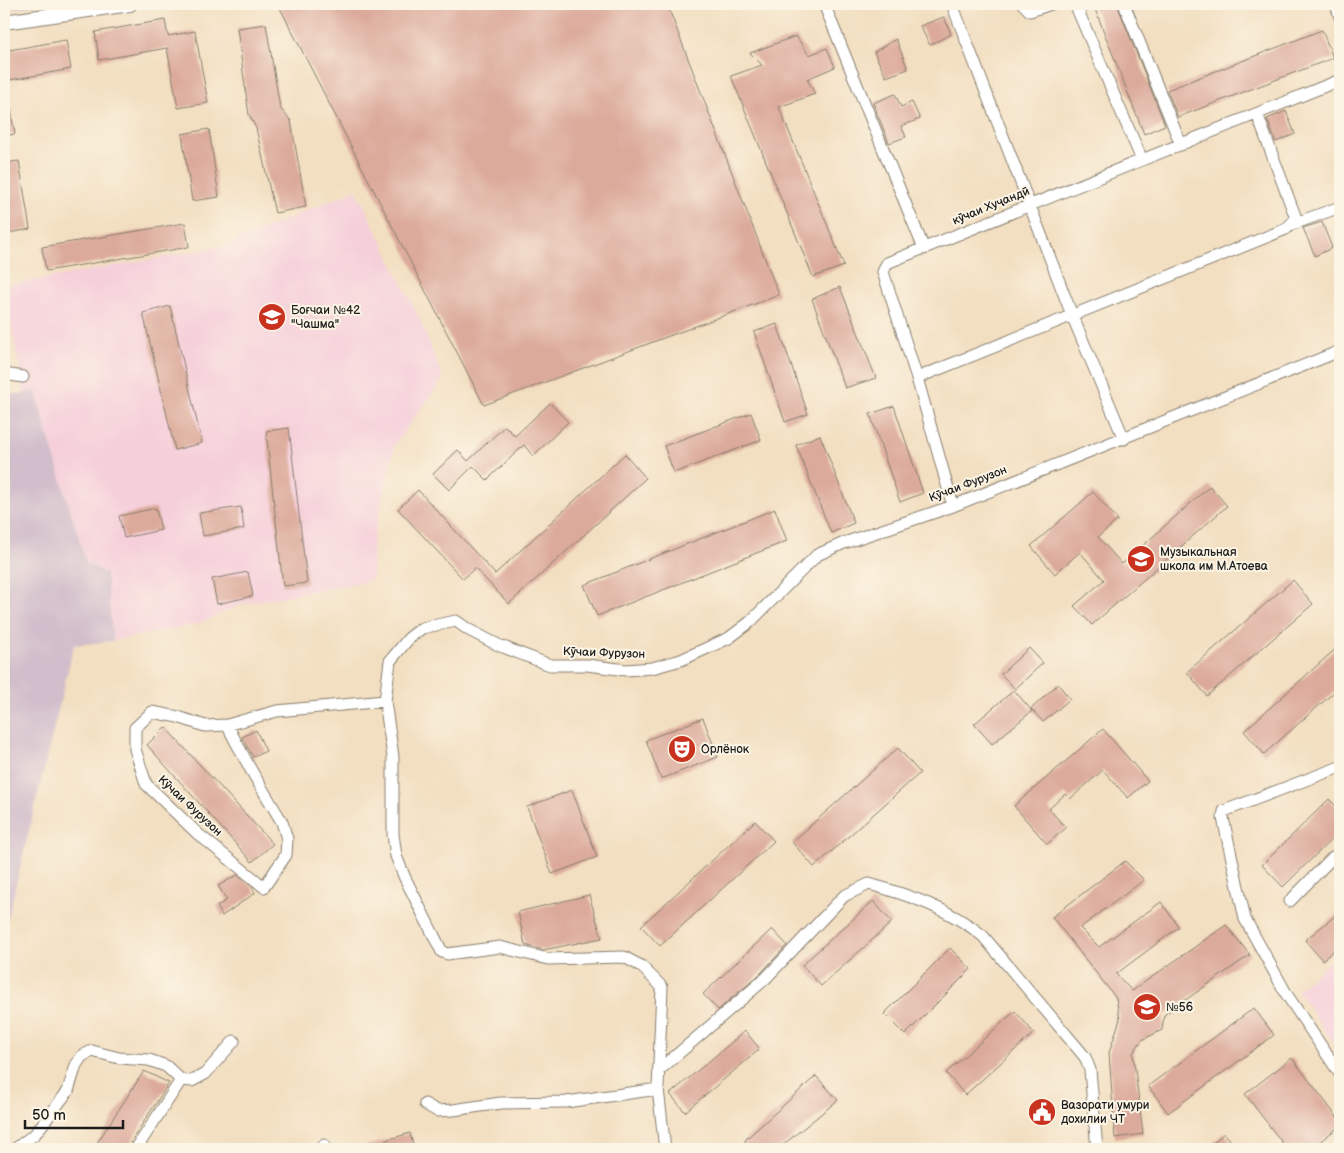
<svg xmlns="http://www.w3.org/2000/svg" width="1344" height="1153" font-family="'Balsamiq Sans',sans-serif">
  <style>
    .built { fill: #f5cfda }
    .industrial { fill: #d1bdcb }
    .building { fill: #dcaa9b }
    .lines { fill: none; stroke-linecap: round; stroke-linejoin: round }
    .minor-casing { stroke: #877d6e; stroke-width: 13 }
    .tertiary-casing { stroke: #877d6e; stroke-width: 16 }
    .minor { stroke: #fff; stroke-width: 11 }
    .tertiary { stroke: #fff; stroke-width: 14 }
    .labels { text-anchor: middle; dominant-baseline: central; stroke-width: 4; stroke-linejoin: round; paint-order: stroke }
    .street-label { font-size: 12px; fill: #1c1c1c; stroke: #fcf5e5 }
    .poi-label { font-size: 12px; fill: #1c1c1c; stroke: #fcf5e5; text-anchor: start }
  </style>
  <rect width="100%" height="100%" fill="#fcf5e5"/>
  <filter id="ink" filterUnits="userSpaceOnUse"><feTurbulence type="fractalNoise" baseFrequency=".02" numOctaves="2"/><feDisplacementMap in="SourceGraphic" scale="10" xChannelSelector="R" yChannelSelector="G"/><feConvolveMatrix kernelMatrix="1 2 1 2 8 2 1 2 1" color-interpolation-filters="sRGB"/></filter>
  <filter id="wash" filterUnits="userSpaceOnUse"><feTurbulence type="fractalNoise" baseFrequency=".0096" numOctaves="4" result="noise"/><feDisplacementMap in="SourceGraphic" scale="20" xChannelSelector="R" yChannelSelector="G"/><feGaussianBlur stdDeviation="1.12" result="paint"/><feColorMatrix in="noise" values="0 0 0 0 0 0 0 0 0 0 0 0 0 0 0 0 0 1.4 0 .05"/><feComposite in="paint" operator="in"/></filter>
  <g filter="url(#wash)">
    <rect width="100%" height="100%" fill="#f2dec0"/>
    <path class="built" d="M356,190L419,317L443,379L395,444L372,546L373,580L242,604L198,624L113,641L106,574L86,563L35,391L24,393L4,286L224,246Z
      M1340,953V1053L1297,990Z"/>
    <path class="industrial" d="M4,4H43L4,10Z
      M35,391L86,563L106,574L113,641L74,645L4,934V396Z"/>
    <g id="blocks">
      <path class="building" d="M278,4H667L779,295L484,405Z
        M1093,4H1117L1165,125L1144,134Z
        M944,17L951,34L930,45L920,26Z
        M165,20L168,36L195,31L208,103L178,108L167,48L99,60L95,32Z
        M266,24L280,108L291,121L306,207L275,213L256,128L249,115L237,28Z
        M1322,30L1333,58L1178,117L1167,90Z
        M796,36L809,55L827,48L835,67L807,79L815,94L779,107L844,266L813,277L731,76L762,65L750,53Z
        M896,39L908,69L886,77L874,52Z
        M66,40L71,69L4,81V51Z
        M895,94L901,107L912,102L920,119L901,126L906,137L889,143L873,103Z
        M9,101L15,134L4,136V102Z
        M1286,111L1295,134L1276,142L1267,119Z
        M209,129L219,197L192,201L182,134Z
        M19,161L30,229L4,234V163Z
        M1322,222L1332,248L1315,256L1303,228Z
        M185,223L189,247L46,271L42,247Z
        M840,287L876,378L845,388L812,299Z
        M170,306L202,443L175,450L143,313Z
        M777,324L808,414L785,422L754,332Z
        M550,403L568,422L533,456L524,445L487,480L473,466L449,490L433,474L458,450L468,461L505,426L515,436Z
        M894,406L923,493L900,502L870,414Z
        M751,413L761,440L674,473L664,446Z
        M289,428L307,583L283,586L266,431Z
        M820,435L854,523L831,533L796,445Z
        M625,454L646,478L509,604L475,568L463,579L398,509L418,490L495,574Z
        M1210,486L1227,506L1092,625L1074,606L1104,580L1080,552L1055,574L1031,546L1093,492L1118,520L1098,537L1122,564Z
        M241,507L244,529L203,536L199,513Z
        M156,508L161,530L124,538L119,516Z
        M775,509L787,541L597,616L584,585Z
        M248,572L253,596L217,604L212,579Z
        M1293,580L1313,604L1207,696L1187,672Z
        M1340,645V687L1264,754L1244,731Z
        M1029,648L1043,663L1015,689L1001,674Z
        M1058,684L1070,699L1043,722L1031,709Z
        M1014,690L1032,711L992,744L974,724Z
        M703,718L718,757L661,779L646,740Z
        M165,727L273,844L252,862L147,745Z
        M1103,729L1148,781L1128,798L1103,770L1070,799L1065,794L1049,809L1066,828L1047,844L1014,806Z
        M256,730L266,751L253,757L242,737Z
        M898,748L920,773L814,867L792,842Z
        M572,790L597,857L552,874L527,807Z
        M1329,799L1340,810V831L1283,887L1262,865Z
        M755,821L774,841L660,946L641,926Z
        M1125,861L1144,880L1080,928L1099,947L1161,902L1179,927L1116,974L1132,991L1226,925L1250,955L1164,1015L1162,1030L1142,1040L1133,1053L1143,1134L1115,1138L1109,1053L1120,1019L1116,998L1052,917Z
        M237,875L252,887L255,893L222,916L217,906L227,900L218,886Z
        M589,895L602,938L543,950L525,945L518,912Z
        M873,901L892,922L821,986L802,965Z
        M1340,912V946L1322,960L1305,940Z
        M772,929L787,945L760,974L718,1010L703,994Z
        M950,948L971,969L905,1035L884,1014Z
        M1254,1008L1274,1035L1168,1113L1148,1086Z
        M1015,1011L1034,1033L965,1095L946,1073Z
        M745,1031L760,1049L685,1112L670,1094Z
        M1292,1058L1340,1121V1126L1310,1149H1287L1245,1094Z
        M144,1071L169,1083L126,1149H93Z
        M816,1076L838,1100L778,1149H742L746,1139Z
        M410,1133L414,1149H366V1146Z
        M1224,1133L1238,1149H1206Z"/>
    </g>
  </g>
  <g filter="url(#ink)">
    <use href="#blocks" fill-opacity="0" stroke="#877d6e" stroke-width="1"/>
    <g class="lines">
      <defs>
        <path id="minor" d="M824,4L924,249
          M952,4L1072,315L1124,439
          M1023,4L1030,11L1051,4
          M1075,4L1142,160
          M1124,4L1181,145
          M1336,4L1340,17
          M1293,224L1340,207
          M4,374L23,377
          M917,378L1286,229L1296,219L1294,213L1257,114
          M953,506L917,378L883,272L887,263L1340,80
          M385,701L393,757V834L396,856L404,876L442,952L447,954L500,947L548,959L624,957L641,966L662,987L658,1089L665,1149
          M227,725L251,770L282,822L287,839L286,855L264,887L198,834L146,784L135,749V728L152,712L178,717L205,726L227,725L277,711L385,701L390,661L409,638L422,628L456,621L469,630L498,645L550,665H587L626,670L652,668L681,660L729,638L750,622L817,555L844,543L953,506L1340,351
          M1340,767L1224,811L1223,818L1245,919L1287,995L1340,1074
          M1290,901L1333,857L1340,854
          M658,1071L765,979L844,896L869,884C909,895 950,909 983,936L1085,1057L1090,1070L1097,1149
          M425,1104L437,1111L453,1110L501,1103L566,1102L658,1089
          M15,1149L35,1134L68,1091L76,1065L82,1056L92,1051L119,1058L149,1060L166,1066L181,1080L192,1081L205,1074L234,1041
          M136,1149L181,1080
          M321,1149L324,1145"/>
        <path id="tertiary" d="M4,22L130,4"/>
      </defs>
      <use href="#minor" class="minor-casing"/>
      <use href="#tertiary" class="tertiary-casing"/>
      <use href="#minor" class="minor"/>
      <use href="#tertiary" class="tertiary"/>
    </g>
  </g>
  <defs>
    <symbol id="school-disc" viewBox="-11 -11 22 22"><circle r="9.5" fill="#c8321e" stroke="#fcf5e5"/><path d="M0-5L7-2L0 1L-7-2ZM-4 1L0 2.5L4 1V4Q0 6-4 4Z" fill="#fff"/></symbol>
    <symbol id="theatre-disc" viewBox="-11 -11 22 22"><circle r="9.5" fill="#c8321e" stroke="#fcf5e5"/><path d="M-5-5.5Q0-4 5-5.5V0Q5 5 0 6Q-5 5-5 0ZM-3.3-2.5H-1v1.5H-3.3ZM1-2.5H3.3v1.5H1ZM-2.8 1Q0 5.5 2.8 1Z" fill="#fff"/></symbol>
    <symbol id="civic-disc" viewBox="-11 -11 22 22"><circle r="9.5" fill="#c8321e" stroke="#fcf5e5"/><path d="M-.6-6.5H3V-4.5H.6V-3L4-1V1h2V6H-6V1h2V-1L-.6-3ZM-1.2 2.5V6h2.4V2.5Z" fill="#fff"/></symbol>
  </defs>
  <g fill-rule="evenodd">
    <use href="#school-disc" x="256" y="301" width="32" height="32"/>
    <use href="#school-disc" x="1125" y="543" width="32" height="32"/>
    <use href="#theatre-disc" x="666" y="733" width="32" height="32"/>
    <use href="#school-disc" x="1131" y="991" width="32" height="32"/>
    <use href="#civic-disc" x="1026" y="1096" width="32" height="32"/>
  </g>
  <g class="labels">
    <g class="street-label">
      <text transform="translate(991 206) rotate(-22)">кӯчаи Хуҷандӣ</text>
      <text transform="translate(968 484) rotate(-21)">Кӯчаи Фурузон</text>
      <text transform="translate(604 653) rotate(2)">Кӯчаи Фурузон</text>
      <text transform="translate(190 806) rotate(43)">Кӯчаи Фурузон</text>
    </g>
    <g class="poi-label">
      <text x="291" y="310">Боғчаи №42<tspan x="291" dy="14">"Чашма"</tspan></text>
      <text x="1160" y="552">Музыкальная<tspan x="1160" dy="14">школа им М.Атоева</tspan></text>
      <text x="701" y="749">Орлёнок</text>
      <text x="1166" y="1007">№56</text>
      <text x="1061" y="1105">Вазорати умури<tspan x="1061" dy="14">дохилии ЧТ</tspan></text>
    </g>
  </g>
  <rect width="1344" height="1153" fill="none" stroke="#fcf5e5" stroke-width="20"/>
  <path d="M25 1120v8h98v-8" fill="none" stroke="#1c1c1c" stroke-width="2.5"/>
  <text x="32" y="1120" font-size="15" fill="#1c1c1c" stroke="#fcf5e5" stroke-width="4" paint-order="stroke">50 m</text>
</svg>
